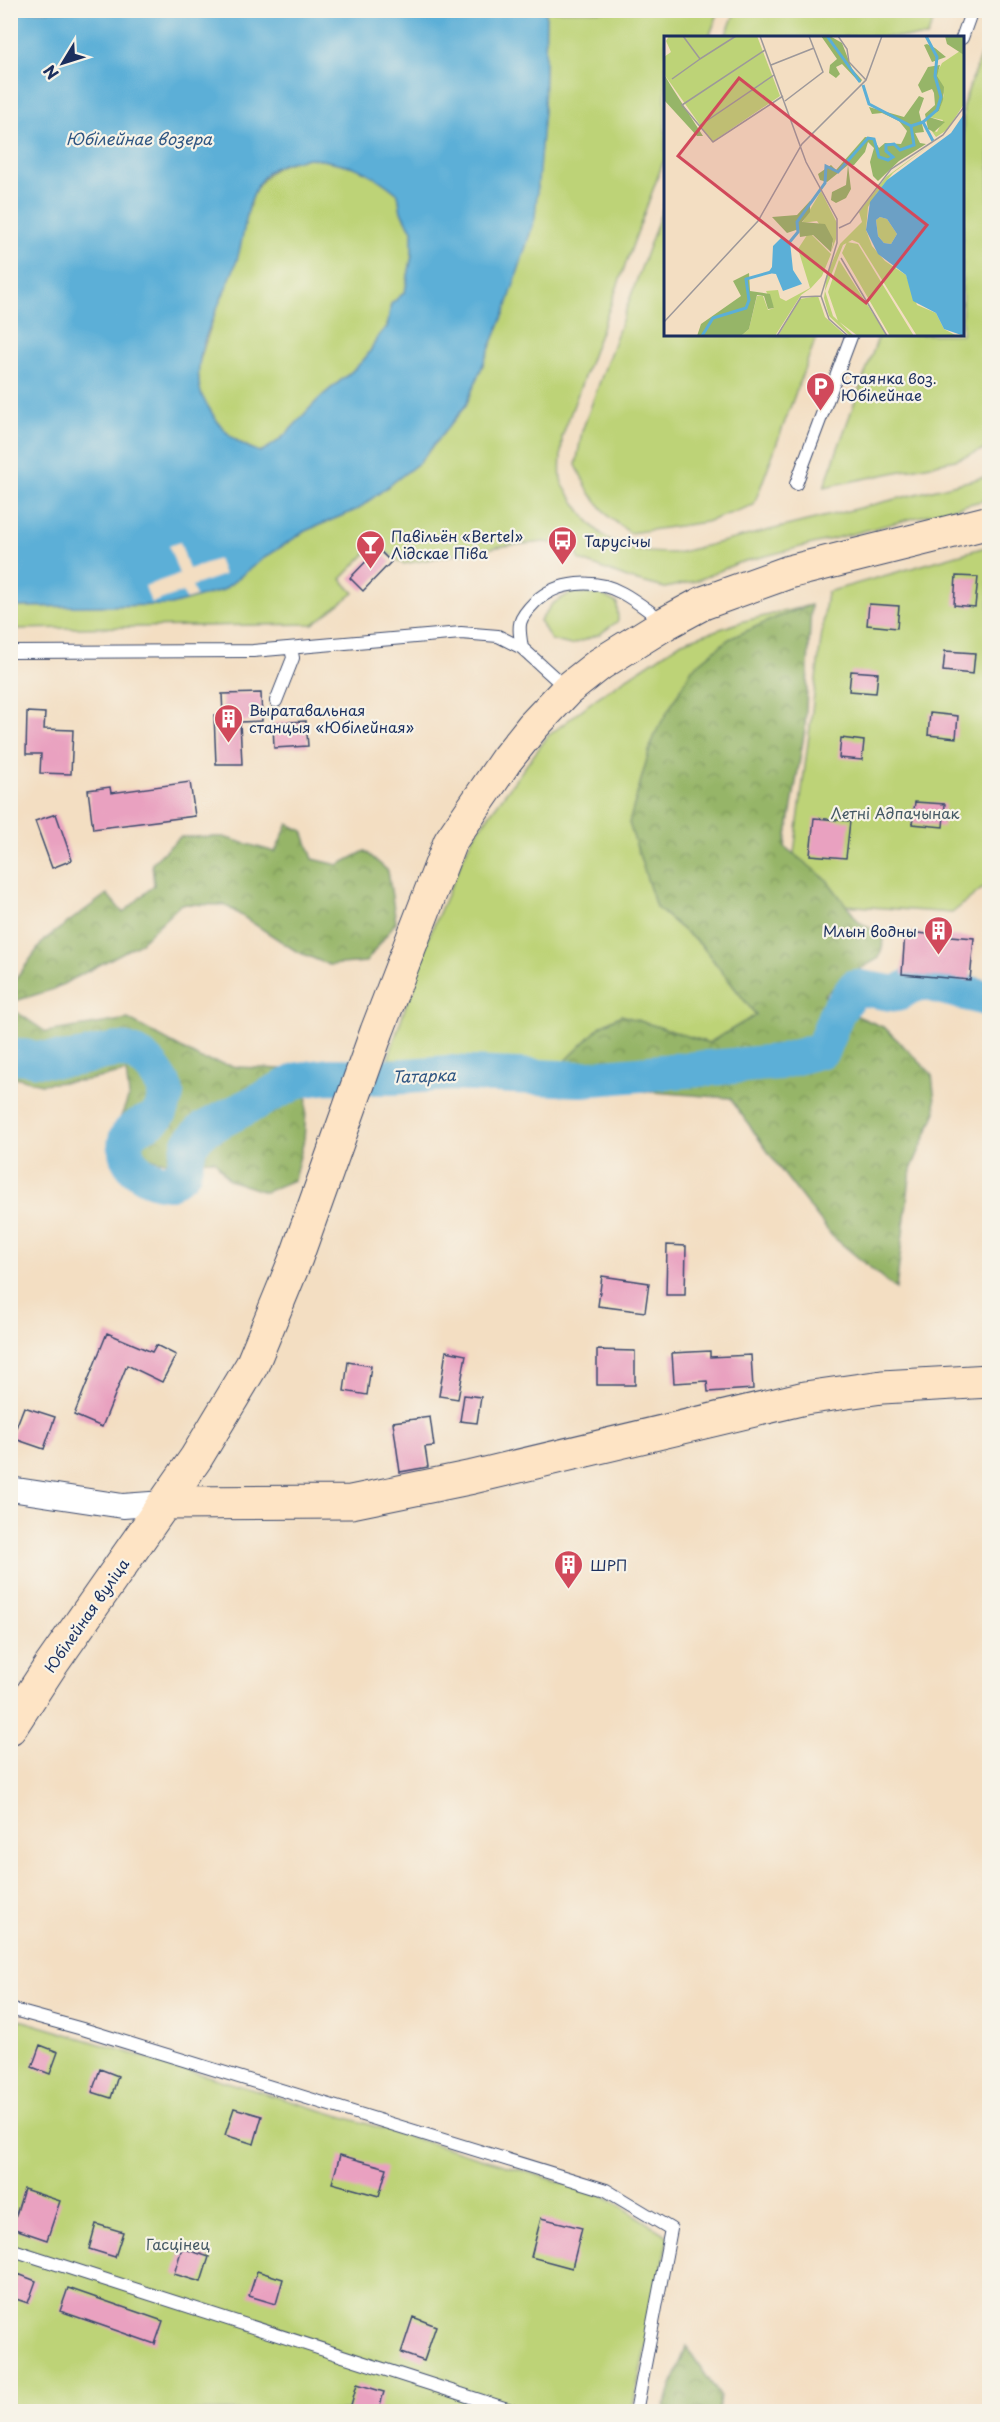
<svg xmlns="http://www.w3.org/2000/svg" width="1000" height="2422" font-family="'Playpen Sans',sans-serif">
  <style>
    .green { fill: #bdd377; stroke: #6c816a; stroke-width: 1.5 }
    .forest { fill: url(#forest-crowns); stroke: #587263; stroke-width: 1.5 }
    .water { fill: #5bafd7; stroke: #3b6f9a; stroke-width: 1.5; fill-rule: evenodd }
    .pier { fill: #f3dec2 }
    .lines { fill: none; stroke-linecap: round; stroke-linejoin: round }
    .river { stroke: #5bafd7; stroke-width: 36 }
    .building { fill: #e9a1c0 }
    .lane-casing { stroke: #3b496d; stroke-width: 14 }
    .street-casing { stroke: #3b496d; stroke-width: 26 }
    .secondary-casing { stroke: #3b496d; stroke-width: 35 }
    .lane { stroke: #fff; stroke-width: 12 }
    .street { stroke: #fff; stroke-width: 24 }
    .secondary { stroke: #fee4c5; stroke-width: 33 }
    .labels { text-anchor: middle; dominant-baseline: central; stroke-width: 4.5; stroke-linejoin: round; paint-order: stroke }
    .poi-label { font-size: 15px; fill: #1b2f5e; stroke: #f7f3e8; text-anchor: start }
    .park-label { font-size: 15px; fill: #445864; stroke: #f7f3e8 }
    .street-label { font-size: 15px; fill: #1b2f5e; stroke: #f7f3e8 }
    .water-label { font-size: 16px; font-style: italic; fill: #2e5582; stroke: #f7f3e8 }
    .inset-river { fill: none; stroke: #5bafd7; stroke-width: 3 }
    .inset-road { fill: none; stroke: #9d989a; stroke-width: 1.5 }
    .view { fill: #d1495b; fill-opacity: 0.15; stroke: #d1495b; stroke-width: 3 }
    .inset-edge { fill: none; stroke: #1b2f5e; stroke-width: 3 }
  </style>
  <defs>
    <pattern id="forest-crowns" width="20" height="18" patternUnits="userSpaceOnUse" patternTransform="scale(1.5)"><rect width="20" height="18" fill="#96b568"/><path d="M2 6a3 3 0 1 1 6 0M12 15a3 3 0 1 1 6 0" fill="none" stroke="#7a9459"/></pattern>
  </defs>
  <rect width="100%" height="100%" fill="#f7f3e8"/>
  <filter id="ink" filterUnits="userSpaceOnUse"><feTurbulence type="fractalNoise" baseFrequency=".0167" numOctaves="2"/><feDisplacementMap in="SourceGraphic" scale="12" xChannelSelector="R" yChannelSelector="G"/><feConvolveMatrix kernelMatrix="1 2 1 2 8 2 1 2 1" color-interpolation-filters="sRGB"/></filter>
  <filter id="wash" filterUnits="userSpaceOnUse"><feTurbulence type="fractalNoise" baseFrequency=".008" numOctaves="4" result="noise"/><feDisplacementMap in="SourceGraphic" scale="24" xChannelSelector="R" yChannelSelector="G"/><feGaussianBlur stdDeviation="1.35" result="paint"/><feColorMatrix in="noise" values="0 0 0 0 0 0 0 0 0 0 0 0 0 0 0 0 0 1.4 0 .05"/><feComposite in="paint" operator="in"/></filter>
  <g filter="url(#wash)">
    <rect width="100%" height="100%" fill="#f3dec2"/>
    <path class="green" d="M736,10H937V11L927,37H725Z
      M546,11H719L709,37L666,38L665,157L562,437C562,450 559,466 561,479C562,487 571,496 575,503C604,547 626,553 677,553L989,476V499L738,563L696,581L665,588L630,579L580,560L574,547L545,542L503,546L403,564L375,544L341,579L354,593L313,624L11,629V607L171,605L223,590L261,560L305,531L358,509L420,462L466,405L506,309L544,111Z
      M989,31V448L955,460L824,487L879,335L962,334L963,105Z
      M309,158C350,164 365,167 398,194L401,212L412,230V255L405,292L391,304L387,327C374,337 375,346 366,357C354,372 335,384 321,397C299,417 288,439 260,452C233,442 211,423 201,395C198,386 199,375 198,366L255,190C273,165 280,164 309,158Z
      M665,202L666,334L817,335L754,505L706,522L630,533L609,517L589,492L576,465L582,431Z
      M989,546V883L952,913L788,901L827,592Z
      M572,592L602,595L617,603L618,621L600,634L571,645L551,640L540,621L552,604Z
      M811,605L775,618L656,907L702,946L756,1015L709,1043L621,1015L601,1026L562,1065L388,1059L429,936L472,838L548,736L598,697L682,642L744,621Z
      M10,2017L604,2195L669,2237L632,2411H11Z"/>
    <path class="forest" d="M811,605L805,729L785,847L827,880L859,922L885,937L879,958L851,974L824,995L855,1015L885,1028L932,1074L936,1112L911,1170L896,1289L832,1236L783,1173L730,1098L616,1089L539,1087L601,1026L621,1015L709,1043L756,1015L702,946L656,907L629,823L653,737L692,669L729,639L775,618Z
      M288,824L303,831L313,859L338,865L365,851L388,871L396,922L366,962L329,965L296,951L225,905L181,904L139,944L54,989L12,1002L11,986L44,940L107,894L123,913L154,885L152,863L180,837H223L275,852Z
      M11,1008L46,1032L128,1019L201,1059L237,1067L282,1069L307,1096L304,1140L294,1180L265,1192L229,1180L215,1160L159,1161L110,1144L129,1096L126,1072L89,1080L41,1084L11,1076Z
      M686,2346L720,2396L718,2411H663Z"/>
    <path class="water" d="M11,11H546L544,111L535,218L506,309L466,405L420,462L358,509L305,531L261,560L223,590L171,605L11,607ZM309,158C350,164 365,167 398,194L401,212L412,230V255L405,292L391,304L387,327C374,337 375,346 366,357C354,372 335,384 321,397C299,417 288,439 260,452C237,444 225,434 212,413C209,407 203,400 201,393C189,352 223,302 236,263C246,235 244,196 267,173C277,163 295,161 309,158Z"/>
    <path class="pier" d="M180,542L189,569L218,559L224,575L192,586L196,597L186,600L183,592L151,603L145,586L179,574L169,546Z"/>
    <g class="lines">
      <path class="river" d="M10,1055C30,1058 50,1061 70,1059C105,1056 124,1036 153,1069C157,1074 165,1086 166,1092C167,1095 165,1098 164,1101C159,1124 147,1119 133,1130C121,1139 125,1157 133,1166C144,1177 155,1181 169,1182L183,1172L190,1143L204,1129L299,1080L329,1076L391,1077L450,1073L581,1079L779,1062L822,1050L837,1012L855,987L897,994L910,986L923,982L990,999"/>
    </g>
    <g id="blocks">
      <path class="building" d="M378,549L391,562L363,591L350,578Z
        M956,576L978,577L975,607L954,605Z
        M869,604L899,606L897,628L867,625Z
        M945,651L975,653L973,674L943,671Z
        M851,671L878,673L876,693L849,691Z
        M261,693L262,721L240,722L242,764H216L214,715H223L222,694Z
        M27,712L45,713L44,729L73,730L71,774L40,773L41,754H26Z
        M930,713L958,716L956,738L928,735Z
        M306,721L308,746L274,748L273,723Z
        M841,738L864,741L862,760L839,758Z
        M190,782L195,816L93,829L88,790L110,787L111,793Z
        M915,802L945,804L943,827L912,824Z
        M56,814L72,860L52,868L35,821Z
        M814,818L850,821L846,858L810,855Z
        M905,932L974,938L970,980L902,974Z
        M667,1245L686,1246L685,1295H666Z
        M602,1276L649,1283L645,1312L598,1306Z
        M107,1333L152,1352L156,1345L176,1355L162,1382L127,1365L102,1427L74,1415Z
        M597,1350L635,1351V1385H597Z
        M446,1351L466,1355L458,1399L439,1396Z
        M710,1351V1357L751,1355L753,1389L708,1392L707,1381L674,1383L672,1353Z
        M348,1362L371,1366L367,1395L344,1391Z
        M464,1395L481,1397L477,1423L460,1421Z
        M24,1407L55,1417L44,1449L12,1438Z
        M430,1417L434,1446L425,1447L428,1467L400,1472L393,1422Z
        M40,2045L58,2052L50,2074L32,2067Z
        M100,2069L118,2076L111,2098L92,2092Z
        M234,2108L262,2116L254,2144L225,2135Z
        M340,2155L387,2168L379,2196L332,2183Z
        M24,2189L60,2201L47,2240L12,2228Z
        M541,2218L582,2228L572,2268L531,2257Z
        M96,2224L123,2232L115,2257L89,2249Z
        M182,2248L209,2257L201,2282L174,2274Z
        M257,2271L283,2279L276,2304L249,2296Z
        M18,2274L36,2281L28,2303L10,2297Z
        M68,2288L163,2321L155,2344L60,2311Z
        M413,2317L436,2326L424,2361L401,2353Z
        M357,2384L384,2392L378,2412H349Z"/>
    </g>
  </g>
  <g filter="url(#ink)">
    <use href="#blocks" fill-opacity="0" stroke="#3b496d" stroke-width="1.5"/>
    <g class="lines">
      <defs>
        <path id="lane" d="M962,38L972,10
          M796,484L852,334
          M522,648C518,624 517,620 535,602C557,581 595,578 622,593C637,601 651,613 665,622
          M10,652L253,651L461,633L498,636L522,648L566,688
          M276,701L293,658L291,648
          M10,2009L86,2030L606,2190L671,2229L636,2412
          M10,2249L517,2412"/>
        <path id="street" d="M10,1489L123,1506L164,1503"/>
        <path id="secondary" d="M164,1503L351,1502L473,1477L805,1398L882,1387L990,1381
          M10,1728L49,1668L196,1458L252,1365L296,1258L377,1031L450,842L506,760L533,726L567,690L600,664L666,623L703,603L789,572L990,522"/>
      </defs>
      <use href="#lane" class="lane-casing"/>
      <use href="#street" class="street-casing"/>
      <use href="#secondary" class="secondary-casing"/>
      <use href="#lane" class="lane"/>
      <use href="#street" class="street"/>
      <use href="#secondary" class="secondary"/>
    </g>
  </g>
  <defs>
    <symbol id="parking-pin" viewBox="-11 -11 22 30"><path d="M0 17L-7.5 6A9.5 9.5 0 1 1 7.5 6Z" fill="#d1495b" stroke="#f7f3e8"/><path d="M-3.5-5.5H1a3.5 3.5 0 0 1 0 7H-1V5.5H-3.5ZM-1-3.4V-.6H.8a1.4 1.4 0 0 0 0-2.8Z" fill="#fff"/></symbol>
    <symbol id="bus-pin" viewBox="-11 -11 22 30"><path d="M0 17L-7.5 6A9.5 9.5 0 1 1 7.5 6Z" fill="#d1495b" stroke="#f7f3e8"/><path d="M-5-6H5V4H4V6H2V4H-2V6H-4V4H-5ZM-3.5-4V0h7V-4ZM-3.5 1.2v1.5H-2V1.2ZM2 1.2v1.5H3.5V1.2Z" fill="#fff"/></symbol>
    <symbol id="bar-pin" viewBox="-11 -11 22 30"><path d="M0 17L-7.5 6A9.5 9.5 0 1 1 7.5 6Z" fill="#d1495b" stroke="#f7f3e8"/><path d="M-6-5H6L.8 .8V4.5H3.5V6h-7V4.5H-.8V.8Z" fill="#fff"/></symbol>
    <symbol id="building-pin" viewBox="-11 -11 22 30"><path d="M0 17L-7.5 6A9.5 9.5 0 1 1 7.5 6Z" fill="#d1495b" stroke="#f7f3e8"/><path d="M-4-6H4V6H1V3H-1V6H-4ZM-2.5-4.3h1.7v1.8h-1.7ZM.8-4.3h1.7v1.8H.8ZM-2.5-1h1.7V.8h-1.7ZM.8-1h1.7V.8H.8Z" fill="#fff"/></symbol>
  </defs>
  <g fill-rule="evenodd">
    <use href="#parking-pin" x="804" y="370" width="33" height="45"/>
    <use href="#bus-pin" x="546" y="524" width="33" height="45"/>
    <use href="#bar-pin" x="354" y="528" width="33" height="45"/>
    <use href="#building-pin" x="212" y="702" width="33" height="45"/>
    <use href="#building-pin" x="922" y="914" width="33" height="45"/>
    <use href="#building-pin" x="552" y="1548" width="33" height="45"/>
  </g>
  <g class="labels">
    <g class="poi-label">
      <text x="841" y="377">Стаянка воз.<tspan x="841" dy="17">Юбілейнае</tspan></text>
      <text x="391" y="535">Павільён «Bertel»<tspan x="391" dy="17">Лідскае Піва</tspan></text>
      <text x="584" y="540">Тарусічы</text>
      <text x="249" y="709">Выратавальная<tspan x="249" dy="17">станцыя «Юбілейная»</tspan></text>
      <text x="917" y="930" text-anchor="end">Млын водны</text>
      <text x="590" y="1564">ШРП</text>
    </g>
    <g class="park-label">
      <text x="895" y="812">Летні Адпачынак</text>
      <text x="178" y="2243">Гасцінец</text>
    </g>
    <g class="street-label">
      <text transform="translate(86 1615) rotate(-55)">Юбілейная вуліца</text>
    </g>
    <g class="water-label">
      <text x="139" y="138">Юбілейнае возера</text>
      <text transform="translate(424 1075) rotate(-2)">Татарка</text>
    </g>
  </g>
  <g transform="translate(664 36)">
    <rect width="300" height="300" fill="#f3dec2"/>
    <path d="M5,0H93L116,60L48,106L0,38V21L7,16L2,5ZM296,15L300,19V68L283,94L272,101L267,94L273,96L279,84L265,81L275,75L280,59L272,39L278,27ZM266,109L229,137L213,157L204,171L202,194L208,210L221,225L242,239L253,269L272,277L280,293L293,300H253L195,207L188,204L179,209L161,255L169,280L190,300H186L165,280L160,262L163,238L176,208L198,186L195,176L222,141ZM157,155L173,187L172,203L167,216L169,207L153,185L138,187ZM216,181L223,183L233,198L227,208L220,207L214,200L212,184ZM145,196L167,218L158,240L147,252L137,259L111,300H77L85,293L93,260H99L104,274L110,272L102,255L114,254L116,262L122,265L146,252L134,213ZM183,206L194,208L250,300H226L178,217ZM175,224L220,295L222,300H194L174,285L164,256ZM154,260L161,281L182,300H114L136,263Z" fill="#bdd377"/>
    <path d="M157,0H166L178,7L188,33L198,44L196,47L178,28L172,31L176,38L172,42L165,37L166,29L173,23ZM281,0H300V19L283,8ZM263,8L271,12L282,21L268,26L260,9ZM276,29L273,40L280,51L279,64L275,75L265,81L281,86L270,96L264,93L261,78L271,69L270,57L268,53L258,57L254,49L264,31ZM0,38L7,50L39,100H33L0,64ZM255,60L260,62L255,76L260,96L251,97L256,107L262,108L235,125L214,145L209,140L206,126L210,112L204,106L201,116L190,129H184L187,153L182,162L172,167L167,164L168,156L182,149L184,129L163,146L156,144L154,138L167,129L172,134L201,101L209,102L215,112L221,107L237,108L241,100L243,95L235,85L218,77L208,78L205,71L240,81ZM146,165V176L138,186L161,188L169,203L167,216L149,199L136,201L135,193L123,197L108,181L133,179ZM85,237L86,255L106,258L110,272L104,273L100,260L93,259L85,293L77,300H33L37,288L77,260L69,245Z" fill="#96b568"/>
    <path d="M300,78V300L280,293L272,277L249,265L242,239L214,218L202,194L206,166L223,144L287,97ZM216,181L223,183L233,198L227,208L220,207L214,200L212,184ZM118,201L126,206L129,234L138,248L119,255L112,238L104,237L108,231L109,210Z" fill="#5bafd7" fill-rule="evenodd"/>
    <path class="inset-river" d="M163,0L196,46M262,0L273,21L271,40L277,61L273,74L259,86L269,105M199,49L205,68L247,90M124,208L134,196L133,186L161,147L162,130L174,136L204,102L210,103L215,121L224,124L229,121L222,115V109L230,108L236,114L250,109L247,90L259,86M38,300L49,282L82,272L85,264L82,243L107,236"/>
    <path class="inset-road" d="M19,0L36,23L72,0M96,0L142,126L173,183V207L157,260L165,283L184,300M174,0L183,13L185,26L202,44M101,14L18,69L49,106L119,60M107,29L150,12M8,43L36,23M121,65L159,36L145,0M35,90L110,39M175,192L186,187L227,133L279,99L300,71M177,222L223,300M0,286L94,185L138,108L202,44L218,0M113,300L137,261L157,260"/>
    <path class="view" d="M75,42L263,189L202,267L14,120Z"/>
    <rect width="300" height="300" class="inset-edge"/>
  </g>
  <rect width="1000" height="2422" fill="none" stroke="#f7f3e8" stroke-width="36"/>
  <g transform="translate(63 63) rotate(232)" stroke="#f7f3e8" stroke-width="4.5" paint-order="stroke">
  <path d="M0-4.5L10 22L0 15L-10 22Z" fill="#1b2f5e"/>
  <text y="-9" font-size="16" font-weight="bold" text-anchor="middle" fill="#1b2f5e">N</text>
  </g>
</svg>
